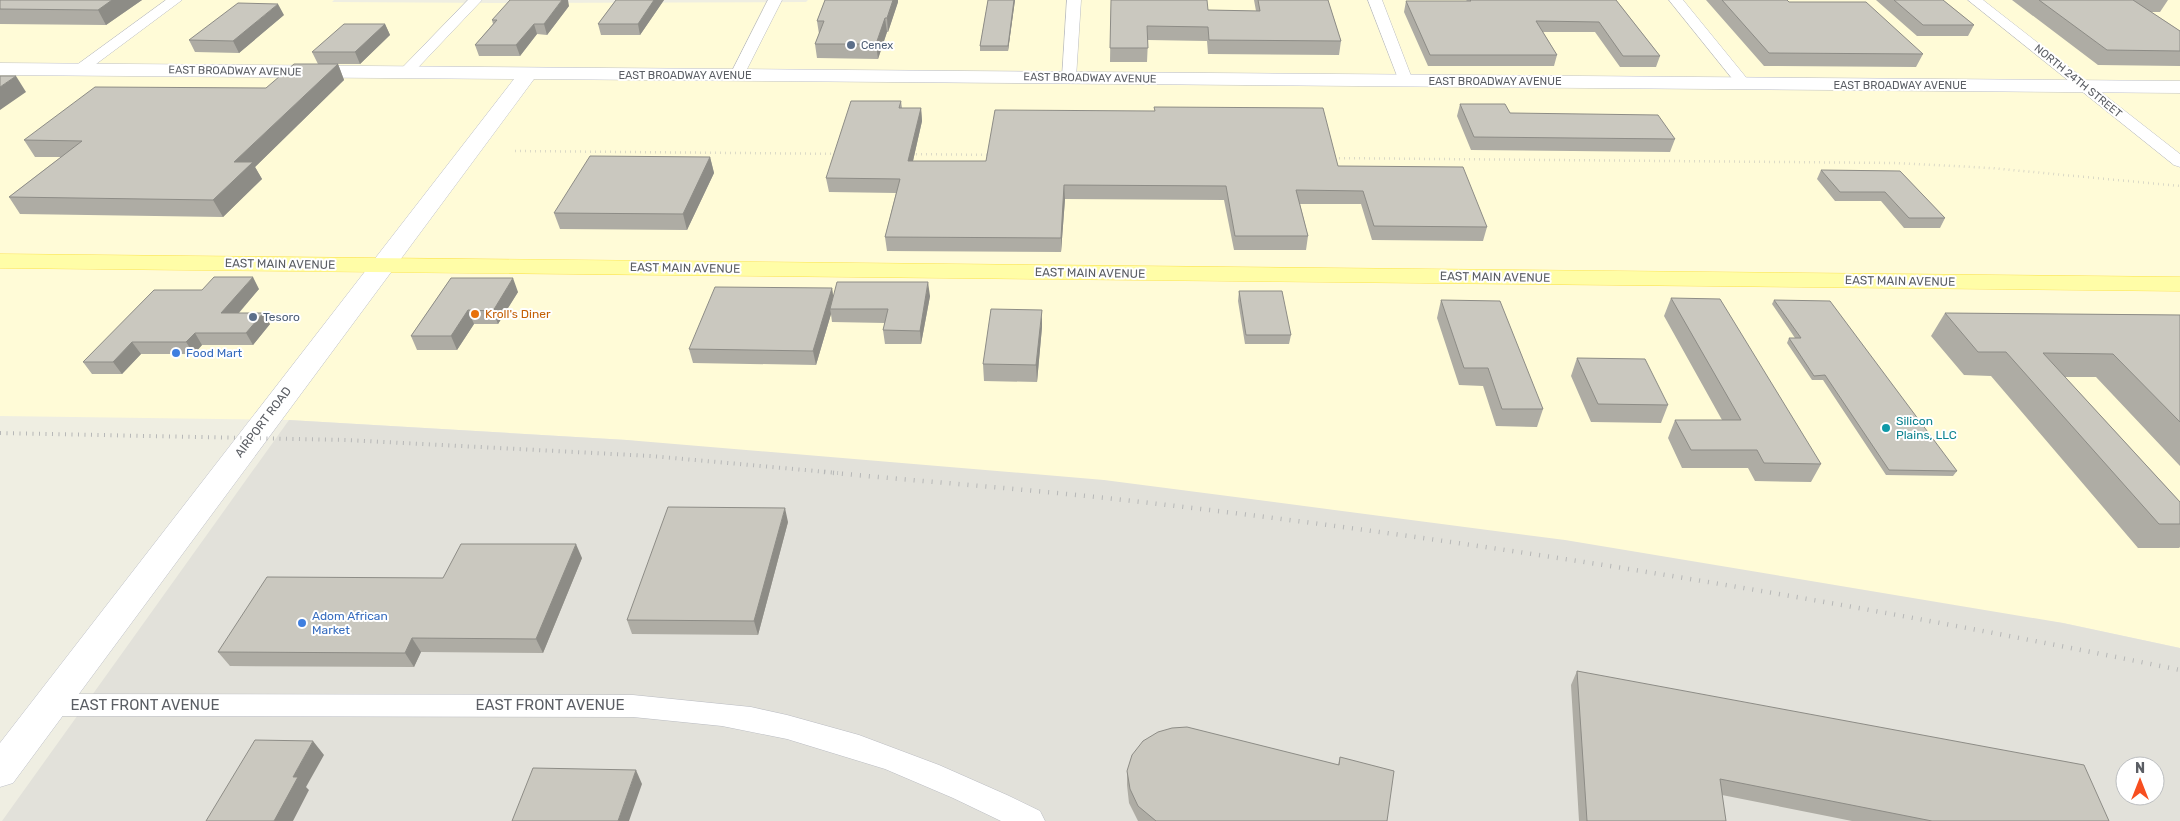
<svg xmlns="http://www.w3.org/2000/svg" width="2180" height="821" font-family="Rubik,sans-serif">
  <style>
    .commercial { fill: #fffbd7 }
    .industrial { fill: #e2e1da; fill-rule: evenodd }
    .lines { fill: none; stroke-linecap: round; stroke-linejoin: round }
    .street-casing { stroke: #babcc2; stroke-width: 1 }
    .secondary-casing { stroke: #bdbfc7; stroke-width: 1 }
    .primary-casing { stroke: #fce34d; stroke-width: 1 }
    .street { fill: #fff; fill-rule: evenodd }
    .secondary { fill: #fff; fill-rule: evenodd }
    .primary { fill: #fffda7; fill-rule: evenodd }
    .rail-far2 { stroke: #b6b7b7; stroke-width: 2.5; stroke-dasharray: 0.5 4.5; stroke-linecap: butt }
    .rail-far1 { stroke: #b6b7b7; stroke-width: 4; stroke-dasharray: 1 5.5; stroke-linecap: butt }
    .rail { stroke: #b6b7b7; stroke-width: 4.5; stroke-dasharray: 1 8; stroke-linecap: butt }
    .wall { fill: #aeaca4 }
    .shaded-wall { fill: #8d8c86 }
    .building { fill: #cac8bf; stroke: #8d8c86 }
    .service-dot { fill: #5c6f8a; stroke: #fff; stroke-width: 2 }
    .food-dot { fill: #e8710a; stroke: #fff; stroke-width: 2 }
    .shop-dot { fill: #3f7fe0; stroke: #fff; stroke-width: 2 }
    .culture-dot { fill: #0f9aa8; stroke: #fff; stroke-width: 2 }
    .labels { text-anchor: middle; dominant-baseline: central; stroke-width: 4; stroke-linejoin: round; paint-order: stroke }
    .far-service-label { font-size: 11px; fill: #4e5e75; stroke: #fff; text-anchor: start }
    .far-street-label { font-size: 11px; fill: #5b5e64; stroke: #fff }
    .street-label { font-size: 12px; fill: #5b5e64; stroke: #fff }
    .food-label { font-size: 12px; fill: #c56008; stroke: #fff; text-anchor: start }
    .service-label { font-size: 12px; fill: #4e5e75; stroke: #fff; text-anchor: start }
    .shop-label { font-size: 12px; fill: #366cbe; stroke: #fff; text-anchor: start }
    .culture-label { font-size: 12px; fill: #0d838f; stroke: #fff; text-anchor: start }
    .near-street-label { font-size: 15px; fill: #5b5e64; stroke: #fff }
  </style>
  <rect width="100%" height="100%" fill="#efeee2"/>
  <path class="commercial" d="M0,0H334L332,2L497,3L806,2L808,0H2180V648L2063,623L627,440L289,420L0,416Z"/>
  <path class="industrial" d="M289,420L627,440L1104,480L1565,540L2063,623L2180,648V821H2ZM2125,766H2155V796H2125Z"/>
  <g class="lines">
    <defs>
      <path id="street" d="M166,0H182L84,73H74L72,70L74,67Z
        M468,0H482L410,76H400L398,73L400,70Z
        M768,0H782L744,75L742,78H732L730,75Z
        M1067,0H1081L1076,78L1074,81H1064L1062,78Z
        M1368,0H1382L1413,81L1411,84H1401L1399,81Z
        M1669,0H1683L1749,81L1751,84L1749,87H1739Z
        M1968,0H1983L2180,154V167L2174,165Z
        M50,694L633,695L751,707L787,715L859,735L939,765L1007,795L1040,811L1045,821H1001L953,798L885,769L787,739L722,726L633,717L50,716L40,713L37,705L40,697Z"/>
      <path id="secondary" d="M0,63L2180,81V93L534,79L13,783L0,787V743L514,79L0,75Z"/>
      <path id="primary" d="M0,254L2180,277V291L0,268Z"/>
    </defs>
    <use href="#street" class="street-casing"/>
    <use href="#secondary" class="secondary-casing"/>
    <use href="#primary" class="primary-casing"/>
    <use href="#street" class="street"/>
    <use href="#secondary" class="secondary"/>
    <use href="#primary" class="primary"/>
    <path class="rail-far2" d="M515,151L849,154
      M901,154L1001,155
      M1324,158L1895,163L1991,168L2180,186"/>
    <path class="rail-far1" d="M0,433L346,440L651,456L838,473"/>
    <path class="rail" d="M824,472C918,481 1012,488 1106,498C1466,538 1825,597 2180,670"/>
  </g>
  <path class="wall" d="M0,0H142L106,25L0,24Z
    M616,0H664L640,35H601L598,24Z
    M825,0H898V2L888,32H887L878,59L817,58L815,44L819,34L817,21Z
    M988,0H1015L1008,51H980V46Z
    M1111,0L1208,10L1256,11L1254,0H1328L1341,41L1339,55L1208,54L1207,41L1148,40L1147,62H1110Z
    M1467,0H1616L1660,56L1656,67H1620L1595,32H1543L1557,55L1554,66H1428L1404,12L1406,1H1466Z
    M1706,0H1787L1789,2L1923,54L1916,67L1764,66Z
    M1876,0H1943L1974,25L1968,36H1917Z
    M2012,0H2168L2160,12H2151L2180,31V66L2098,65Z
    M569,6L547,35L537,34L520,56H479L475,45L493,24L492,20Z
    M284,15L239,53L195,52L189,40Z
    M385,24L390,35L360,64H318L312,52Z
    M338,64L344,80L255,167L262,179L223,217L20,214L9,197L61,157H35L24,140L266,88Z
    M901,101L902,108H921L922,121L913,161L1338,166L1487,227L1483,241L1372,240L1361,204H1300L1308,236L1306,250H1234L1224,200L1065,199L1061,252L887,251L885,237L896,193L829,192L826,178Z
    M1460,104L1510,113L1675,139L1670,152L1471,150L1457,116Z
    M710,157L714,173L687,230L560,229L554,213Z
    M1821,170L1900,171L1945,218L1940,228H1904L1881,201H1835L1817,179Z
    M451,278L518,292L498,324H474L457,350H417L411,336Z
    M832,288L833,296H930L921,344H885L883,330L885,323L832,322L831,314L816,365L693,363L689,349Z
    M259,289L239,313L270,324L253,345H202L194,354H141L122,374H92L83,362L202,290Z
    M1239,291L1291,335L1289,344H1245L1238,301Z
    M1671,298L1821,464L1811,482L1755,481L1748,468H1682L1668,438L1675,420H1722L1664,316Z
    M1441,300L1543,409L1537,427L1496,426L1483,386L1459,385L1437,318Z
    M1774,300L1957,471L1953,476L1886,475L1823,380H1812L1787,343L1789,338H1795L1772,304Z
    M1945,313L2180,315V466L2096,377H2065L2180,502V547L2179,548H2138L1991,376L1964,375L1931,336Z
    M1042,327L1037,382L984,381L983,364Z
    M1577,358L1668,405L1661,423L1591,422L1571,376Z
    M788,522L758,635L632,634L627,620Z
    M582,558L543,653L421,652L414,667L230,666L218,652L443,578Z
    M1577,671L2109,821H1852L1722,795L1726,821H1579L1571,685Z
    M1340,757L1387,821H1138L1129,803L1127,785V771L1338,765Z"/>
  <path class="shaded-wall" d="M112,0H142L106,25L98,10Z
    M562,0H568L569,6L547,35L544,24Z
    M654,0H664L640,35L638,24Z
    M893,0H898V2L888,32L887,18Z
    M1014,0H1015L1008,51V46Z
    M278,4L284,15L239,53L233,41Z
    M885,18L887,32L878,59L876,44Z
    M385,24L390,35L360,64L355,52Z
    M534,24L537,34L520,56L516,45Z
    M338,64L344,80L255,167L262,179L223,217L213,200L234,162Z
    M16,76L26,92L0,110V87Z
    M921,108L922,121L910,174L908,161Z
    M710,157L714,173L687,230L683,214Z
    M1064,185L1065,199L1061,252V238Z
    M253,277L259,289L229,324L221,313Z
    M513,278L518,292L498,324L493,311Z
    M928,282L930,296L921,344L920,331Z
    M832,288L834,302L830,309L831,314L816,365L813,351Z
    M468,310L474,324L457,350L451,336Z
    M1042,310V327L1037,382L1036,365Z
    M263,313L270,324L253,345L246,333Z
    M195,333L202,345L194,354L186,342Z
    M132,342L141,354L122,374L113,362Z
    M785,508L788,522L758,635L754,621Z
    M576,544L582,558L543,653L536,639Z
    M412,638L421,652L414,667L405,653Z
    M313,741L324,755L306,787L309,790L293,821H274L293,777Z
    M636,770L642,784L629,821H618Z"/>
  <path class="building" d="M0,0H112L98,10L0,9Z
    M510,0H562L544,24H534L516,45H475L497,20H492Z
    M616,0H654L638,24H598Z
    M825,0H893L887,18H885L876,44H815L824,21H817Z
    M988,0H1014L1008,46H980Z
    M1111,0H1207L1208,10L1260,11L1258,0H1328L1341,41L1209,40L1208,27L1147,26L1148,48H1110Z
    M1470,0H1616L1660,56H1623L1599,22L1536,21L1557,55H1430L1406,1H1471Z
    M1722,0H1787L1789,2H1866L1923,54L1769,53Z
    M1894,0H1943L1974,25H1923Z
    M2039,0H2133L2180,31V51L2107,50Z
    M238,3L278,4L233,41L189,40Z
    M344,24H385L355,52H312Z
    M294,64H338L234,162H253L213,200L9,197L82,141L24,140L95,87L266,88Z
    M0,76H16L0,87Z
    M851,101H901L899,108H921L908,161H986L995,110L1155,111L1154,107L1323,108L1338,166L1463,167L1487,227L1374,226L1363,191L1296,190L1308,236H1235L1226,186L1064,185L1061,238L885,237L900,179L826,178Z
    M1460,104H1505L1510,113L1658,115L1675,139L1474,137Z
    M590,156L710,157L683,214L554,213Z
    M1821,170L1900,171L1945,218H1909L1885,192H1840Z
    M214,277H253L221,313H263L246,333H195L186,342H132L113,362H83L154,290H202Z
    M451,278H513L493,311L468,310L451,336H411Z
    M837,282H928L920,331L883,330L888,309H830Z
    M715,287L832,288L813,351L689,349Z
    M1239,291H1282L1291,335H1246Z
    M1671,298L1720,299L1821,464L1764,463L1757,450H1691L1675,420H1741Z
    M1441,300L1500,301L1543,409H1502L1488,368H1464Z
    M1774,300L1830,301L1957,471L1889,470L1825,375L1814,376L1789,338H1801Z
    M991,309L1042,310L1036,365L983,364Z
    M1945,313L2180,315V422L2113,354L2043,353L2180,502V524H2159L2006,352H1978Z
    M1577,358L1645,359L1668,405L1598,404Z
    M668,507L785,508L754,621L627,620Z
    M461,544H576L536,639L412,638L405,653L218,652L267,577L443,578Z
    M1577,671L2084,765L2109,821H1932L1720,779L1726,821H1587Z
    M1187,727L1339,765L1340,757L1394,771L1387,821H1156L1138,806L1130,789L1127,771L1132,755L1143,741L1158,732L1172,728Z
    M255,740L313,741L293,777H298L274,821H206Z
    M533,768L636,770L618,821H512Z"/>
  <g class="service-dot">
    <circle cx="851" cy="45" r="5"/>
    <circle cx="253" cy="317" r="5"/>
  </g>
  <circle class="food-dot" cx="475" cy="314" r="5"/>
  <g class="shop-dot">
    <circle cx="176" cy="353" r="5"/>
    <circle cx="302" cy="623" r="5"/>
  </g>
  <circle class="culture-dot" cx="1886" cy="428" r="5"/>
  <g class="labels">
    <g class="far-service-label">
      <text x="861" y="45">Cenex</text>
    </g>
    <g class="far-street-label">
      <text transform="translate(235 71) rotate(1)">EAST BROADWAY AVENUE</text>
      <text x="685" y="75">EAST BROADWAY AVENUE</text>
      <text transform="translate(1090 78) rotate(1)">EAST BROADWAY AVENUE</text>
      <text x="1495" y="81">EAST BROADWAY AVENUE</text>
      <text transform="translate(2078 81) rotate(39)">NORTH 24TH STREET</text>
      <text x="1900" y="85">EAST BROADWAY AVENUE</text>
    </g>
    <g class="street-label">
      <text transform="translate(280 264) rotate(1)">EAST MAIN AVENUE</text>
      <text transform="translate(685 268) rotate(1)">EAST MAIN AVENUE</text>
      <text transform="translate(1090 273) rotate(1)">EAST MAIN AVENUE</text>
      <text transform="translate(1495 277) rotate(1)">EAST MAIN AVENUE</text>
      <text transform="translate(1900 281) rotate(1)">EAST MAIN AVENUE</text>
      <text transform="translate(263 422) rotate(-53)">AIRPORT ROAD</text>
    </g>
    <g class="food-label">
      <text x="485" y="314">Kroll's Diner</text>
    </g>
    <g class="service-label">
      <text x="263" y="317">Tesoro</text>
    </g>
    <g class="shop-label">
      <text x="186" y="353">Food Mart</text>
      <text x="312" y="616">Adom African<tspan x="312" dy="14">Market</tspan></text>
    </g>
    <g class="culture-label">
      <text x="1896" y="421">Silicon<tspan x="1896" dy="14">Plains, LLC</tspan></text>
    </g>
    <g class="near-street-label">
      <text x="145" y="705">EAST FRONT AVENUE</text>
      <text x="550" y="705">EAST FRONT AVENUE</text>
    </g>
  </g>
  <g transform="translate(2140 781)"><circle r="24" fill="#ffffff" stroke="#bdbfc1"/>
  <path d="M0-4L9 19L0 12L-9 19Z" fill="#f74e20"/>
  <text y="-8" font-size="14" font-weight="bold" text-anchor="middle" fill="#5b5e64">N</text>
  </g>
</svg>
